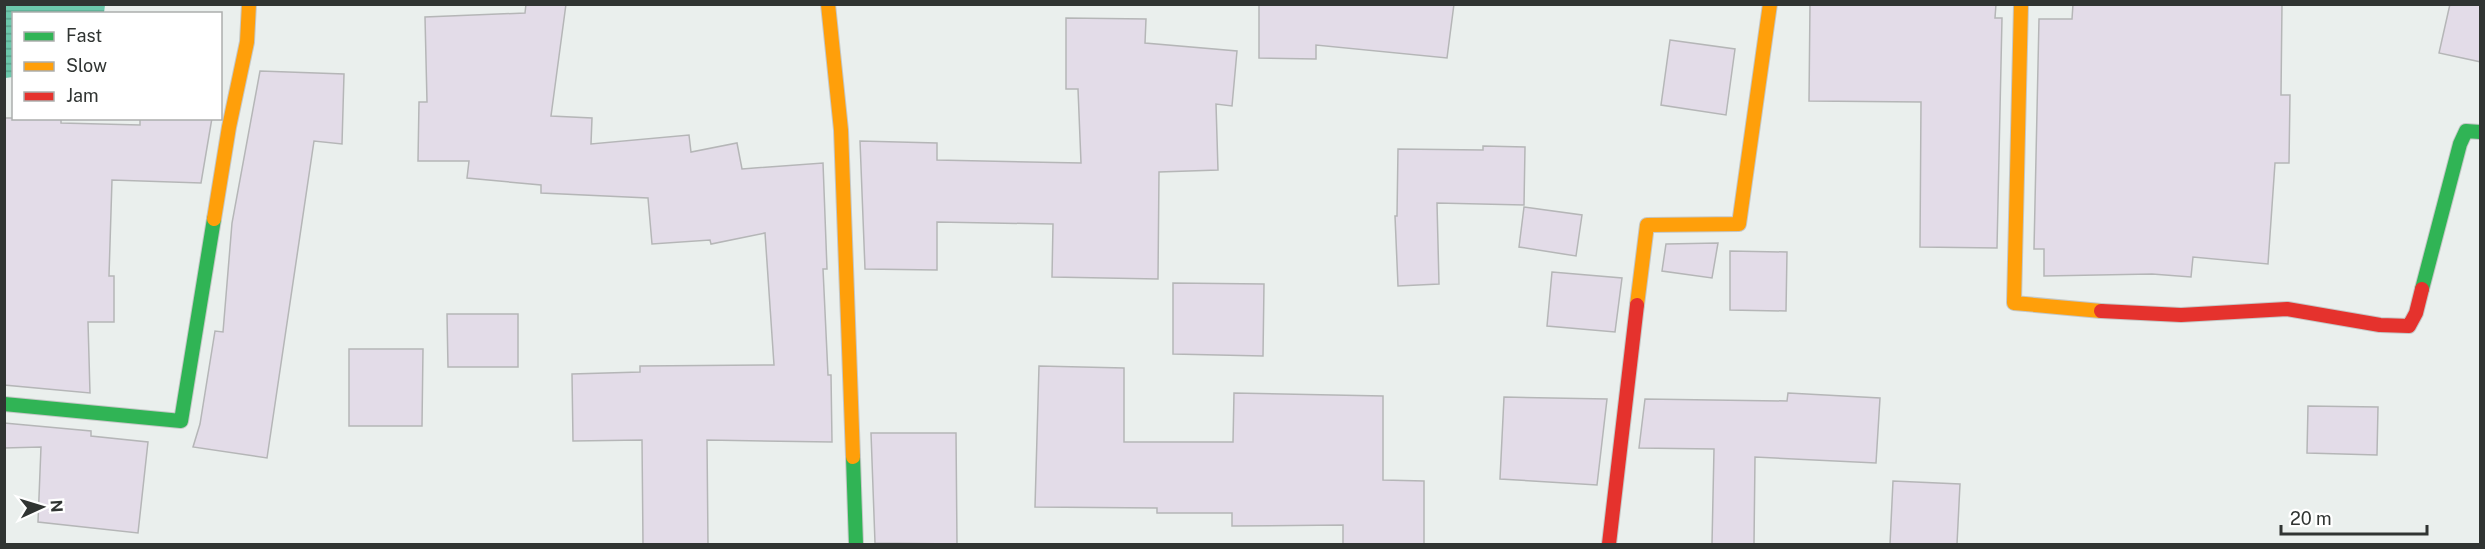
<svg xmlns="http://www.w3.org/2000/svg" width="2485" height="549" font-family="'Public Sans',sans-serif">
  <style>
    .water { fill: url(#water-rules) }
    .building { fill: #e3dce8; stroke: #b5b6b7; stroke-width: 1.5 }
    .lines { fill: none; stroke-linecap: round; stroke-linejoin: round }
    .fast-casing { stroke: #c4c7c6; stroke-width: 16 }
    .slow-casing { stroke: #c4c7c6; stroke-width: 16 }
    .jam-casing { stroke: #c4c7c6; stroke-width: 16 }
    .fast { stroke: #30b455; stroke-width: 14 }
    .slow { stroke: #ff9f0a; stroke-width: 14 }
    .jam { stroke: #e5322d; stroke-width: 14 }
  </style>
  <defs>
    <pattern id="water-rules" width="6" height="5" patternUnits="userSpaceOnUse" patternTransform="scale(1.5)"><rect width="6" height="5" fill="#6dc8ac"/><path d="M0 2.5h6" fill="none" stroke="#5aa38d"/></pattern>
  </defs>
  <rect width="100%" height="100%" fill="#eaefed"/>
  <path class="water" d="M4,5L5,4L105,5L104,13L14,14L13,77L5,78Z"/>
  <path class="building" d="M526,4H566L551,116L592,118L591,144L689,135L691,152L737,143L742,169L823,163L827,269H823L828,375H831L832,442L707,440L708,544H643L642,440L573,441L572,374L640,372V366L774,365L765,233L711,244L710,240L652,244L648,198L541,193V185L467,178L469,161H418L419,102H427L425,17L525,13Z
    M1259,4H1454L1447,58L1316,45V59L1259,58Z
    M1810,4H1996L1995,18H2002L1997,248L1920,247L1921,102L1809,101Z
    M2073,4H2282L2281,95H2290L2289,163H2275L2268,264L2193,257L2191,277L2152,274L2044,276V249H2034L2039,19H2072Z
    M2450,4H2481V62L2439,53Z
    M1066,18L1146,19L1145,43L1237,51L1232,106L1216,104L1218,170L1159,172L1158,279L1052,277L1053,224L937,222V270L865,269L860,141L937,143V160L1081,163L1078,89H1066Z
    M1670,40L1735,49L1726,115L1661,105Z
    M260,71L344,74L342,144L314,141L267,458L193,447L200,424L215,331L223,332L232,223Z
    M5,118H61V123L140,125V118H212L201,183L112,180L109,276H114V322H88L90,393L4,385Z
    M1483,146L1525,147L1524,205L1437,203L1439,284L1398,286L1395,216H1397L1398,149L1483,150Z
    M1524,207L1582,215L1576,256L1519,247Z
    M1718,243L1712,278L1662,271L1666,244Z
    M1730,251L1787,252L1786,311L1730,310Z
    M1552,272L1622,278L1615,332L1547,326Z
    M1173,283L1264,284L1263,356L1173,354Z
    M447,314H518V367H448Z
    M349,349H423L422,426H349Z
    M1039,366L1124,368V442H1233L1234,393L1383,396V480L1424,481V544H1343V525L1232,526V513H1157V508L1035,507Z
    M1788,393L1880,398L1876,463L1755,457L1754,544H1712L1714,449L1639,448L1645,399L1787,401Z
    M1504,397L1607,399L1597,485L1500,479Z
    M2308,406L2378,407L2377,455L2307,453Z
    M4,423L91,431V436L148,442L138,533L38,522L41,447L4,448Z
    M871,433H956L957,544L875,543Z
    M1893,481L1960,484L1957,544H1890Z"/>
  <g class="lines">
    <defs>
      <path id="fast" d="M2422,289L2460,144L2466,131L2480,132
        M4,404L181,421L214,219
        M853,457L856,544"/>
      <path id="slow" d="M828,4L841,130L853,457
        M2021,4L2014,303L2101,311
        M214,219L229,127L247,42L249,4
        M1637,305L1647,225L1739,224L1770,4"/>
      <path id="jam" d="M2101,311L2181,315L2287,309L2380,325L2409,326L2416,313L2422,289
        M1609,544L1637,305"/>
    </defs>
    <use href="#fast" class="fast-casing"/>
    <use href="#slow" class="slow-casing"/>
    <use href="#jam" class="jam-casing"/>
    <use href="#fast" class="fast"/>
    <use href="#slow" class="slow"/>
    <use href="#jam" class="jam"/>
  </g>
  <rect width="2485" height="549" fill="none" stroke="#303432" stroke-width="12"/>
  <rect x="12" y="12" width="210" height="108" fill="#ffffff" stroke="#acaead" stroke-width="1.5"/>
  <rect x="24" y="32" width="30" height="9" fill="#30b455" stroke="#acaead" stroke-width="1.5"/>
  <text x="66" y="42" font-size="18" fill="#303432">Fast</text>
  <rect x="24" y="62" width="30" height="9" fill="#ff9f0a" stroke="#acaead" stroke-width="1.5"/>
  <text x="66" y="72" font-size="18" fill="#303432">Slow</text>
  <rect x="24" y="92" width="30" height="9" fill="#e5322d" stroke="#acaead" stroke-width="1.5"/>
  <text x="66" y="102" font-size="18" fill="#303432">Jam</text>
  <g transform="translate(42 507) rotate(86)" stroke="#ffffff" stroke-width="4.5" paint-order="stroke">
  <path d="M0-4.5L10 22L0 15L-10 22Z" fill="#303432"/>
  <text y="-9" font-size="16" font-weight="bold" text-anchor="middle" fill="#303432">N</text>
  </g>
  <path d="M2281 525v9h146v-9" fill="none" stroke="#303432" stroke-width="3"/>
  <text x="2290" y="525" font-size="18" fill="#303432" stroke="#ffffff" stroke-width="4.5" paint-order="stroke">20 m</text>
</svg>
